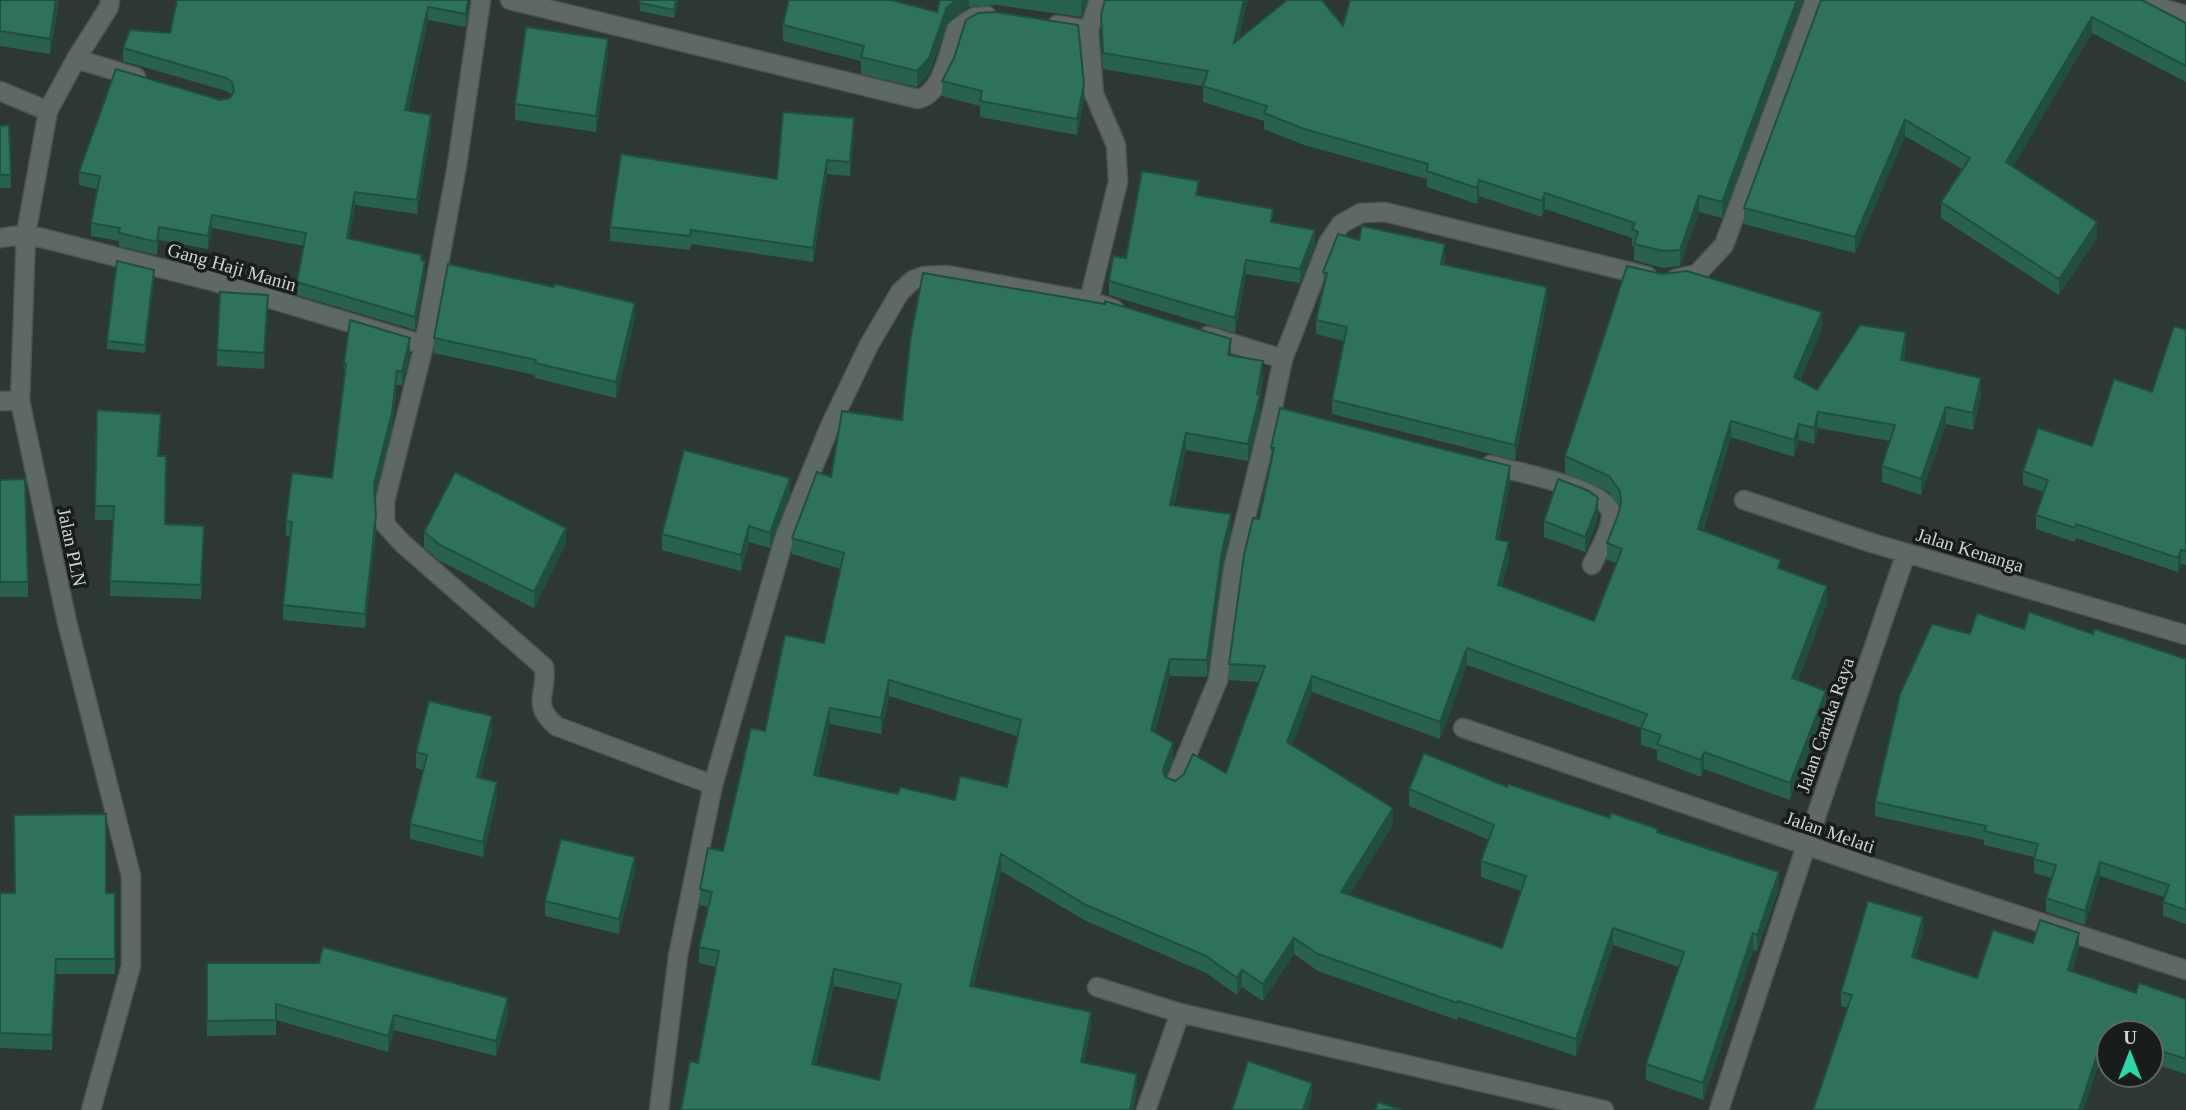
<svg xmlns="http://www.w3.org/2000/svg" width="2186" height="1110" font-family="'Times New Roman',serif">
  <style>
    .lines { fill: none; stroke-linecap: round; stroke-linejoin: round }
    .minor-casing { stroke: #4c5552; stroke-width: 21 }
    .minor { stroke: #5e6965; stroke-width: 18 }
    .wall { fill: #28614f; fill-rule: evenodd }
    .shaded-wall { fill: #204f40 }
    .building { fill: #2e715c; stroke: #204f40; stroke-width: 2; fill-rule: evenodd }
    .labels { text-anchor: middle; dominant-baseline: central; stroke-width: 7; stroke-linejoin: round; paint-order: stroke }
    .street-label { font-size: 19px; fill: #ced4d1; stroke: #181d1b }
  </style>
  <rect width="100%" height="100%" fill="#2d3733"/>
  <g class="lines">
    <defs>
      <path id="minor" d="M481,0L457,165L424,345L385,501V524L402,543L544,667C548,696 530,702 556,726L713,785
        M510,0L918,99C943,94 949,48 957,28L975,17L987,16
        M2130,0L2186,15
        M1057,25L1089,30
        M76,59L136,77
        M0,91L48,111
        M0,238L26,234L208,280L424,345
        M1675,279L1697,274L1724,245L1815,0
        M1089,301L1118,182L1116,145L1094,94L1089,30L1099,0
        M1208,336L1283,359
        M0,401H20
        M1490,465C1512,471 1610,489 1611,514C1612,530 1598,551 1592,565
        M1744,500L1872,543L2186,635
        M1463,728L1864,865L2186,970
        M1174,786L1218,680L1233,569L1272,411L1283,359L1328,243L1341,224L1361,213L1385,212L1647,276
        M1097,987L1180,1013L1146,1110
        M1180,1013L1604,1110
        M91,1110L131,966V876L67,622L20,401L26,234L48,111L76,59L109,7L110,0
        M659,1110L678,956L713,785L785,536L830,426L869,345L900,292L913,280L924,276L947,275L1089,301L1114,309
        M1719,1110L1806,846L1906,553"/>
    </defs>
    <use href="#minor" class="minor-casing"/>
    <use href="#minor" class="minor"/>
  </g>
  <path class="wall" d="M0,0H59L50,54L0,46Z
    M469,0L466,27L428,20L408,111L431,128L417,214L355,205L349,238L422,260L425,274L415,330L297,295V282L304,246L212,228L208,249L159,240L157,255L119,246V241L91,236V223L97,189L79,185V172L220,100L230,98L232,95L226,91L123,61V48Z
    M640,0H678L674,18L640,11Z
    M940,0H1088L1081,17L997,5L969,7L947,24L929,74L917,87L861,74V61L783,41V25L937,12Z
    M1803,0L1722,218L1699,212L1680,266L1663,268L1634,260V246H1632V238L1545,209L1542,217L1479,196L1477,204L1427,187V179L1304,145L1264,129V121L1203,102V86L1103,69L1101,31V15L1239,39L1343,26Z
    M1821,0L2186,23V82L2092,33L2012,167L2097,238L2059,295L1941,218V202L1962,169L1905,136L1855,253L1744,224V208Z
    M608,54L596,132L515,120V104Z
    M942,81L1084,100L1077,135L980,117V106L942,96Z
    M9,125L11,188H0V126Z
    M854,132L850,176L827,174L813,262L691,244L690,250L610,241V227L777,179Z
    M1199,196L1273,223L1315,245L1300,283L1246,274L1235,333L1109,295V281L1126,258Z
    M1359,240L1445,259L1444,265L1547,301L1515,460L1332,414V400L1344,341L1316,334V320L1324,287L1323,272Z
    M154,278L145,353L107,349V341Z
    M268,310L264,369L217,366V350Z
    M635,318L616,398L535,378V375L434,353V338Z
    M1822,328L1800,381L1817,390L1906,349L1904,361L1981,395L1973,430L1946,424L1921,495L1882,482V466L1890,441L1818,428L1814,444L1799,440L1794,457L1731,437L1703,531L1781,570L1827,603L1798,680L1826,707L1790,800L1704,769L1701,777L1657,760V750L1641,745V728L1467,665L1440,739L1312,692L1292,746L1393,825L1349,895L1502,948L1521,891L1481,877V861L1489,840L1409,806V789L1507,787L1658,832L1779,888L1757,951L1753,950L1703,1100L1646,1080V1064L1679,967L1613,945L1576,1056L1458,1017L1457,1020L1318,971L1294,954L1263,1001L1242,987L1237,995L1206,973L1086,921L1001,871L973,987L1091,1029L1084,1062L1137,1091L1133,1110H681L698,1063L716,967L699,963V947L708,907L700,905V889L723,851L765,731L824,643L841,569L792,554V538L831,477L902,420L1231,355L1263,378L1260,395V412L1248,461L1186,450L1174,505L1231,531L1222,567L1207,677L1170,676L1155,733L1173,759L1166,777L1175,781L1226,773L1259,682L1229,680V664L1271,464V448L1510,482L1499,539L1509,559L1502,586L1594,621L1616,563L1607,560V543L1618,515L1620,507L1609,492L1565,473V456ZM889,696L1017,736L1007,787L955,800L898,794L818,776L830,724L881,734ZM834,986L897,1000L879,1080L816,1065Z
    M2186,330V565L2181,564L2178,572L2076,538L2075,542L2036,529V515L2044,492L2023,485V471L2092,446L2152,392Z
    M410,353L402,385H397L392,428L375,496L376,530L365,628L283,620V605L290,536H286V521L332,478L344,378V364Z
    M97,410L161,428L159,456L166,524L204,540L201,599L110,596L113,520H95Z
    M0,480L28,582V597H0Z
    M790,493L770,548L749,542L741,571L662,550V534Z
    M1598,513L1596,525L1585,552L1544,537V521Z
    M424,532L566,543L534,608L440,561L424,548Z
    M2024,629L2093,634L2186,659V924L2163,916V902L2164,897L2100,876L2085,925L2046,912V898L2052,878L2034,873V857L1984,845V840L1875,816V802L1970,634Z
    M492,731L480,778L497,798L483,857L410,839V824L423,770L416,768V752Z
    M635,872L619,934L545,916V901Z
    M0,893H115V974H56L52,1050L0,1048Z
    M1923,932L1915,958L1977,978L2033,943L2079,947L2072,972L2136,993L2186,999V1074L2151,1063V1033H2109V1050L2104,1048L2083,1110H1813L1847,1008L1841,1006V992Z
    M207,963L508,1014L496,1056L394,1030L388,1052L276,1020V1035L207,1036Z"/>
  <path class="shaded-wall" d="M56,0H59L50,54V39Z
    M468,0H469L466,27V14Z
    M676,0H678L674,18V10Z
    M957,0H969V7L947,24L929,74L917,87V71L947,7Z
    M1082,0H1088L1081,17V1Z
    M1244,0H1248L1234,59V43Z
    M1797,0H1803L1722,218V202Z
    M428,7V20L405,123V110Z
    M2092,17V33L2006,179V162Z
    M608,39V54L596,132V116Z
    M1084,84V100L1077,135V119Z
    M431,115V128L417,214V200Z
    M854,118V132L850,176V162Z
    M1905,120V136L1855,253V237Z
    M827,160V174L813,262V248Z
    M1479,180V196L1477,204V188Z
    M355,192V205L347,251V238Z
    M1545,193V209L1542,217V201Z
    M1699,196V212L1680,266V250Z
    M212,215V228L208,249V236Z
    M2097,222V238L2059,295V279Z
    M159,227V240L157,255V242Z
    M1315,230V245L1300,283V269Z
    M1445,244V259L1441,279V264Z
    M1246,260V274L1235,333V318Z
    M425,261V274L415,330V317Z
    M154,270V278L145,353V345Z
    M1547,287V301L1515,460V445Z
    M268,295V310L264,369V353Z
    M635,303V318L616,398V382Z
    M1822,312V328L1794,394V377Z
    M1906,332V349L1901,377V360Z
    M410,338V353L402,385V371Z
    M1231,339V355H1228Z
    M1263,361V378L1258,403L1260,395V412L1248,461V444Z
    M397,371V385L392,428L374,499V484Z
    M1981,378V395L1973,430V413Z
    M1946,407V424L1921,495V479Z
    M1818,412V428L1814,444V428Z
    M1731,421V437L1698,546V529Z
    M1799,424V440L1794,457V440Z
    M1186,433V450L1170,521V505Z
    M1510,466V482L1496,555V539Z
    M790,478V493L770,548V533Z
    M1598,498V513L1596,525L1585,552V537Z
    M1231,514V531L1222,567L1207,677V660L1222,551Z
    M376,515V530L365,628V614Z
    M749,526V542L741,571V555Z
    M566,528V543L534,608V592Z
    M1509,542V559L1498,601V585Z
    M2181,550V564L2178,572V558Z
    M1827,586V603L1792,695V678Z
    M1467,648V665L1440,739V722Z
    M1170,659V676L1151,747V730Z
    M1312,676V692L1287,759V742Z
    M889,680V696L881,734V718Z
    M1826,691V707L1790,800V783Z
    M830,708V724L814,792V775Z
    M492,716V731L477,793V777Z
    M1173,743V759L1163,787V770Z
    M1704,752V769L1701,777V760Z
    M497,782V798L483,857V842Z
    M1393,808V825L1341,908V892Z
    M1001,854V871L970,1003V986Z
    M635,857V872L619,934V919Z
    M2100,862V876L2085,925V911Z
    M1779,872V888L1757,951V935Z
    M1923,917V932L1912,971V957Z
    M1613,928V945L1576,1056V1039Z
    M1753,933V950L1703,1100V1083Z
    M2079,933V947L2068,985V970Z
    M1294,938V954L1263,1001V984Z
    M56,959V974L52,1050V1035Z
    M834,969V986L812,1081V1064Z
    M1242,970V987L1237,995V978Z
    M508,998V1014L496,1056V1041Z
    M1091,1012V1029L1081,1078V1062Z
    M394,1015V1030L388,1052V1036Z
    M2104,1034V1048L2083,1110H2079Z
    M1137,1074V1091L1133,1110H1130Z
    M1312,1083V1098L1308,1110H1303Z"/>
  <path class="building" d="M0,0H56L50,39L0,31Z
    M177,0H468L466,14L428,7L405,110L431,115L417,200L355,192L347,238L422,255L421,260L425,261L415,317L297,282L306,233L212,215L208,236L159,227L157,242L119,233L120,228L91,223L100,176L79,172L116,69L220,100L230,98L234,91L232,82L226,78L123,48L130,30L170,33Z
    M640,0H676L674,10L640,3Z
    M789,0H891L937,12L940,0H957L947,7L929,58L917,71L861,57L864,46L783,25Z
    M1105,0H1244L1234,43L1287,0H1322L1343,26L1350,0H1797L1722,202L1699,196L1680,250L1663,251L1634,244L1638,232L1632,229L1635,223L1545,193L1542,201L1479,180L1477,188L1427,171L1428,164L1304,129L1264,113L1267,106L1203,86L1208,71L1103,53L1101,15Z
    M1821,0H2142L2186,23V66L2092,17L2006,162L2097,222L2059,279L1941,202L1970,158L1905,120L1855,237L1744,208Z
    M995,12L1078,25L1084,84L1077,119L980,101L982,91L942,81L954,58L966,20L978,13Z
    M526,27L608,39L596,116L515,104Z
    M783,112L854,118L850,162L827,160L813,248L691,230L690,236L610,227L621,154L777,179Z
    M9,125L11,175H0V126Z
    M1142,171L1199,181L1196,195L1273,209L1271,222L1315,230L1300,269L1246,260L1235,318L1109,281L1113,256L1126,258Z
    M1362,226L1445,244L1441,264L1547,287L1515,445L1332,400L1347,327L1316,320L1327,273L1323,272L1338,234L1359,240Z
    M117,261L154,270L145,345L107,341Z
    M448,264L554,287L555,284L635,303L616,382L535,363L536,360L434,338Z
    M1627,266L1662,274L1687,271L1822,312L1794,377L1817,390L1860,325L1906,332L1901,360L1981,378L1973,413L1946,407L1921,479L1882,466L1895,425L1818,412L1814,428L1799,424L1794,440L1731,421L1698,529L1781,560L1778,568L1827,586L1792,678L1826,691L1790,783L1704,752L1701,760L1657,744L1661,735L1641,728L1647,714L1467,648L1440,722L1312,676L1287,742L1393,808L1341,892L1502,948L1526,876L1481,861L1494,825L1409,789L1424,753L1507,787L1508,784L1610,818L1611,813L1658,829L1657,832L1779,872L1757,935L1753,933L1703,1083L1646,1064L1684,952L1613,928L1576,1039L1458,1001L1457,1003L1318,954L1294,938L1263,984L1242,970L1237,978L1206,956L1086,905L1001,854L970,986L1091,1012L1081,1062L1137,1074L1130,1110H681L690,1061L698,1063L719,951L699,947L712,892L700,889L708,848L723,851L751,728L765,731L785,635L824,643L844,553L792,538L817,472L831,477L842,411L902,420L910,341L923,273L1105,304V301L1231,339L1228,355L1263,361L1257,394L1260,395L1248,444L1186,433L1170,505L1231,514L1222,551L1207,660L1170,659L1151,730L1173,743L1163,770L1165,777L1175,781L1184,774L1193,754L1226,773L1265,666L1229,664L1244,555L1253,518L1259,519L1274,448H1271L1280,408L1510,466L1496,539L1509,542L1498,585L1594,621L1622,549L1607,543L1618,515L1621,503L1620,491L1609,476L1565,456ZM889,680L1021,720L1007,787L960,776L955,800L900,787L898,794L814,775L830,708L881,718ZM834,969L901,984L879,1080L812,1064Z
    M220,292L268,295L264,353L217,350Z
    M350,320L410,338L402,371H397L392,413L374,484L376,515L365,614L283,605L292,522L286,521L292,473L332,478L346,364H344Z
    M2174,326L2186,330V551L2181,550L2178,558L2076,524L2075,528L2036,515L2048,480L2023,471L2038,428L2092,446L2114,379L2152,392Z
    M97,410L161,414L158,456H166L165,524L204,526L201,585L110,581L114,506H95Z
    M684,450L790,478L770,533L749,526L741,555L662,534Z
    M455,472L566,528L534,592L440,545L424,532Z
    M25,479L28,582H0V480Z
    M1558,479L1589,491L1598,498L1596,510L1585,537L1544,521Z
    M2029,612L2093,634L2095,629L2186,659V910L2163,902L2169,885L2100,862L2085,911L2046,898L2056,865L2034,859L2038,844L1984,831L1986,826L1875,802L1900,694L1932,624L1970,634L1977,613L2024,629Z
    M429,701L492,716L477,777L497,782L483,842L410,824L427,755L416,752Z
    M106,814V893H115V959H56L52,1035L0,1033V893H15L14,815Z
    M561,839L635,857L619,919L545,901Z
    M1868,901L1923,917L1912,957L1977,978L1993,930L2033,943L2040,920L2079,933L2068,970L2136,993L2139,983L2186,999V1059L2151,1048V1033H2109V1035L2104,1034L2079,1110H1813L1852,995L1841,992Z
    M323,947L508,998L496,1041L394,1015L388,1036L276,1004V1020L207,1021V963H319Z
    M1248,1061L1312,1083L1303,1110H1232Z
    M1378,1102L1402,1110H1375Z"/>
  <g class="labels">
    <g class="street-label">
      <text transform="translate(232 267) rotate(16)">Gang Haji Manin</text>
      <text transform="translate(72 547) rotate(78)">Jalan PLN</text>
      <text transform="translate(1970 550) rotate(17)">Jalan Kenanga</text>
      <text transform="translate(1825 725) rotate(-71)">Jalan Caraka Raya</text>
      <text transform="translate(1830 832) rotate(19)">Jalan Melati</text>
    </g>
  </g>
  <g transform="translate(2130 1054)"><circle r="33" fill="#181d1b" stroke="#616664" stroke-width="2"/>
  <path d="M0-5L12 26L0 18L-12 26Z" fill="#30d4a9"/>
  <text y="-10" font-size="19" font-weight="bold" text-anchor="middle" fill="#ced4d1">U</text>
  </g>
</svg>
